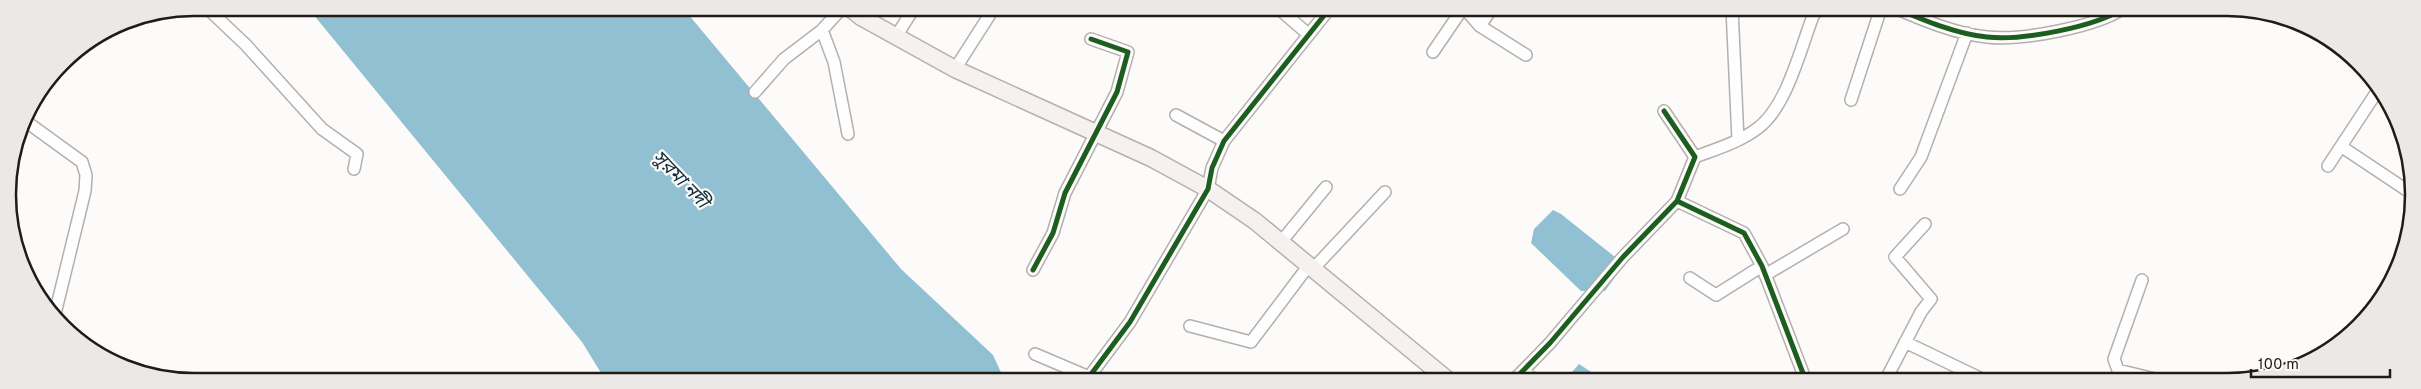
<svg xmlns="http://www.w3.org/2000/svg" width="2421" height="389" font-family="Overpass,'Noto Sans Bengali',sans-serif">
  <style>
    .water { fill: #90c0d2 }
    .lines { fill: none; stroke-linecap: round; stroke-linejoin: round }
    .minor-casing { stroke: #b3b0ad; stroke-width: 14 }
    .secondary-casing { stroke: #b3b0ad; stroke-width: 19 }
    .minor { stroke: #fffefe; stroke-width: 11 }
    .secondary { stroke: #f6f1ee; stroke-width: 16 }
    .cycleway-casing { stroke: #fefaf8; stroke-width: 8 }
    .cycleway { stroke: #1b5e20; stroke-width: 5 }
    .labels { text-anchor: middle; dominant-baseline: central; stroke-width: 4.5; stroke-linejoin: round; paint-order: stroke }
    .water-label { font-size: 19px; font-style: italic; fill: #0d2f3b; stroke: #fefaf8 }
    .rim { fill: none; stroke: #211b17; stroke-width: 2.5 }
  </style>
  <rect width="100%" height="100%" fill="#fdfbf9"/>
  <path class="water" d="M308,8H683L901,269L993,355L1005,381H606L582,342Z
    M1553,210L1561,214L1615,257L1618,273L1605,291H1581L1531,243L1534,229Z
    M1579,364L1605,381H1564Z"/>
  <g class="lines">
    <defs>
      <path id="minor" d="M207,8L246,45L322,129L357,154L354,169
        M1278,8L1308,34
        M1464,8L1480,26L1526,55
        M1732,8L1738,140
        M1895,8C1923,20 1956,34 1987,37C2021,41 2096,27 2124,8
        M861,17L872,8
        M1480,26L1492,8
        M822,30L834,62L848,134
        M897,35L914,8
        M1433,52L1463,8
        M955,69L994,8
        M755,92L784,59L822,30L842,8
        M1851,100L1881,8
        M1176,115L1224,141
        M24,120L82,162L86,175L85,191L54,318
        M2342,147L2411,193
        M1695,157C1716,149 1740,142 1758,128C1787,106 1800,50 1813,16L1819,8
        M2328,166L2378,90
        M1900,189L1921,157L1967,33
        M1677,201L1744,233L1762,266L1806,381
        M1281,242L1326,187
        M1313,269L1385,192
        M1033,270L1053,233L1065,193L1117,92L1128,52L1091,39
        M1765,275L1843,229
        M1690,278L1716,295L1762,266
        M2142,280L2114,359L2118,370L2163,381
        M1190,326L1251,342L1309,265
        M1905,342L1986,381
        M1035,354L1089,377
        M1524,370L1534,381
        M1086,381L1130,322L1208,189L1212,168L1224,141L1330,8
        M1513,381L1550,343L1623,257L1677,201L1695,157L1664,111
        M1885,381L1921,312L1931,299L1895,257L1925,224"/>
      <path id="secondary" d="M850,8L861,17L955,69L1151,158L1208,189L1255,221L1449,381"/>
    </defs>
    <use href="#minor" class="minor-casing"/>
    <use href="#secondary" class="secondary-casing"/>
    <use href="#minor" class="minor"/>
    <use href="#secondary" class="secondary"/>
    <defs>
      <path id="cycleway" d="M1895,8C1923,20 1956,34 1987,37C2021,41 2096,27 2124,8
        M1677,201L1744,233L1762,266L1806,381
        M1033,270L1053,233L1065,193L1117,92L1128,52L1091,39
        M1086,381L1130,322L1208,189L1212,168L1224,141L1330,8
        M1513,381L1550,343L1623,257L1677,201L1695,157L1664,111"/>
    </defs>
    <use href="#cycleway" class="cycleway-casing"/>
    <use href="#cycleway" class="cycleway"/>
  </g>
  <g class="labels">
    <g class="water-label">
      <text transform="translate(680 180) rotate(46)">সুরমা নদী</text>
    </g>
  </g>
  <path d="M0 0H2421V389H0ZM194 16H2227A178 178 0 0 1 2405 194V195A178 178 0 0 1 2227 373H194A178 178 0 0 1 16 195V194A178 178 0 0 1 194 16Z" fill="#ece8e6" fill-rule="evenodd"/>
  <path class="rim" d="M194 16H2227A178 178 0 0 1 2405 194V195A178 178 0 0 1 2227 373H194A178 178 0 0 1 16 195V194A178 178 0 0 1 194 16Z"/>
  <path d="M2251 369v8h139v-8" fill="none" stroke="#211b17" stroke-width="2.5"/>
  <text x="2258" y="369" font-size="15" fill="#211b17" stroke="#fefaf8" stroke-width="4" paint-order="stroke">100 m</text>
</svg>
